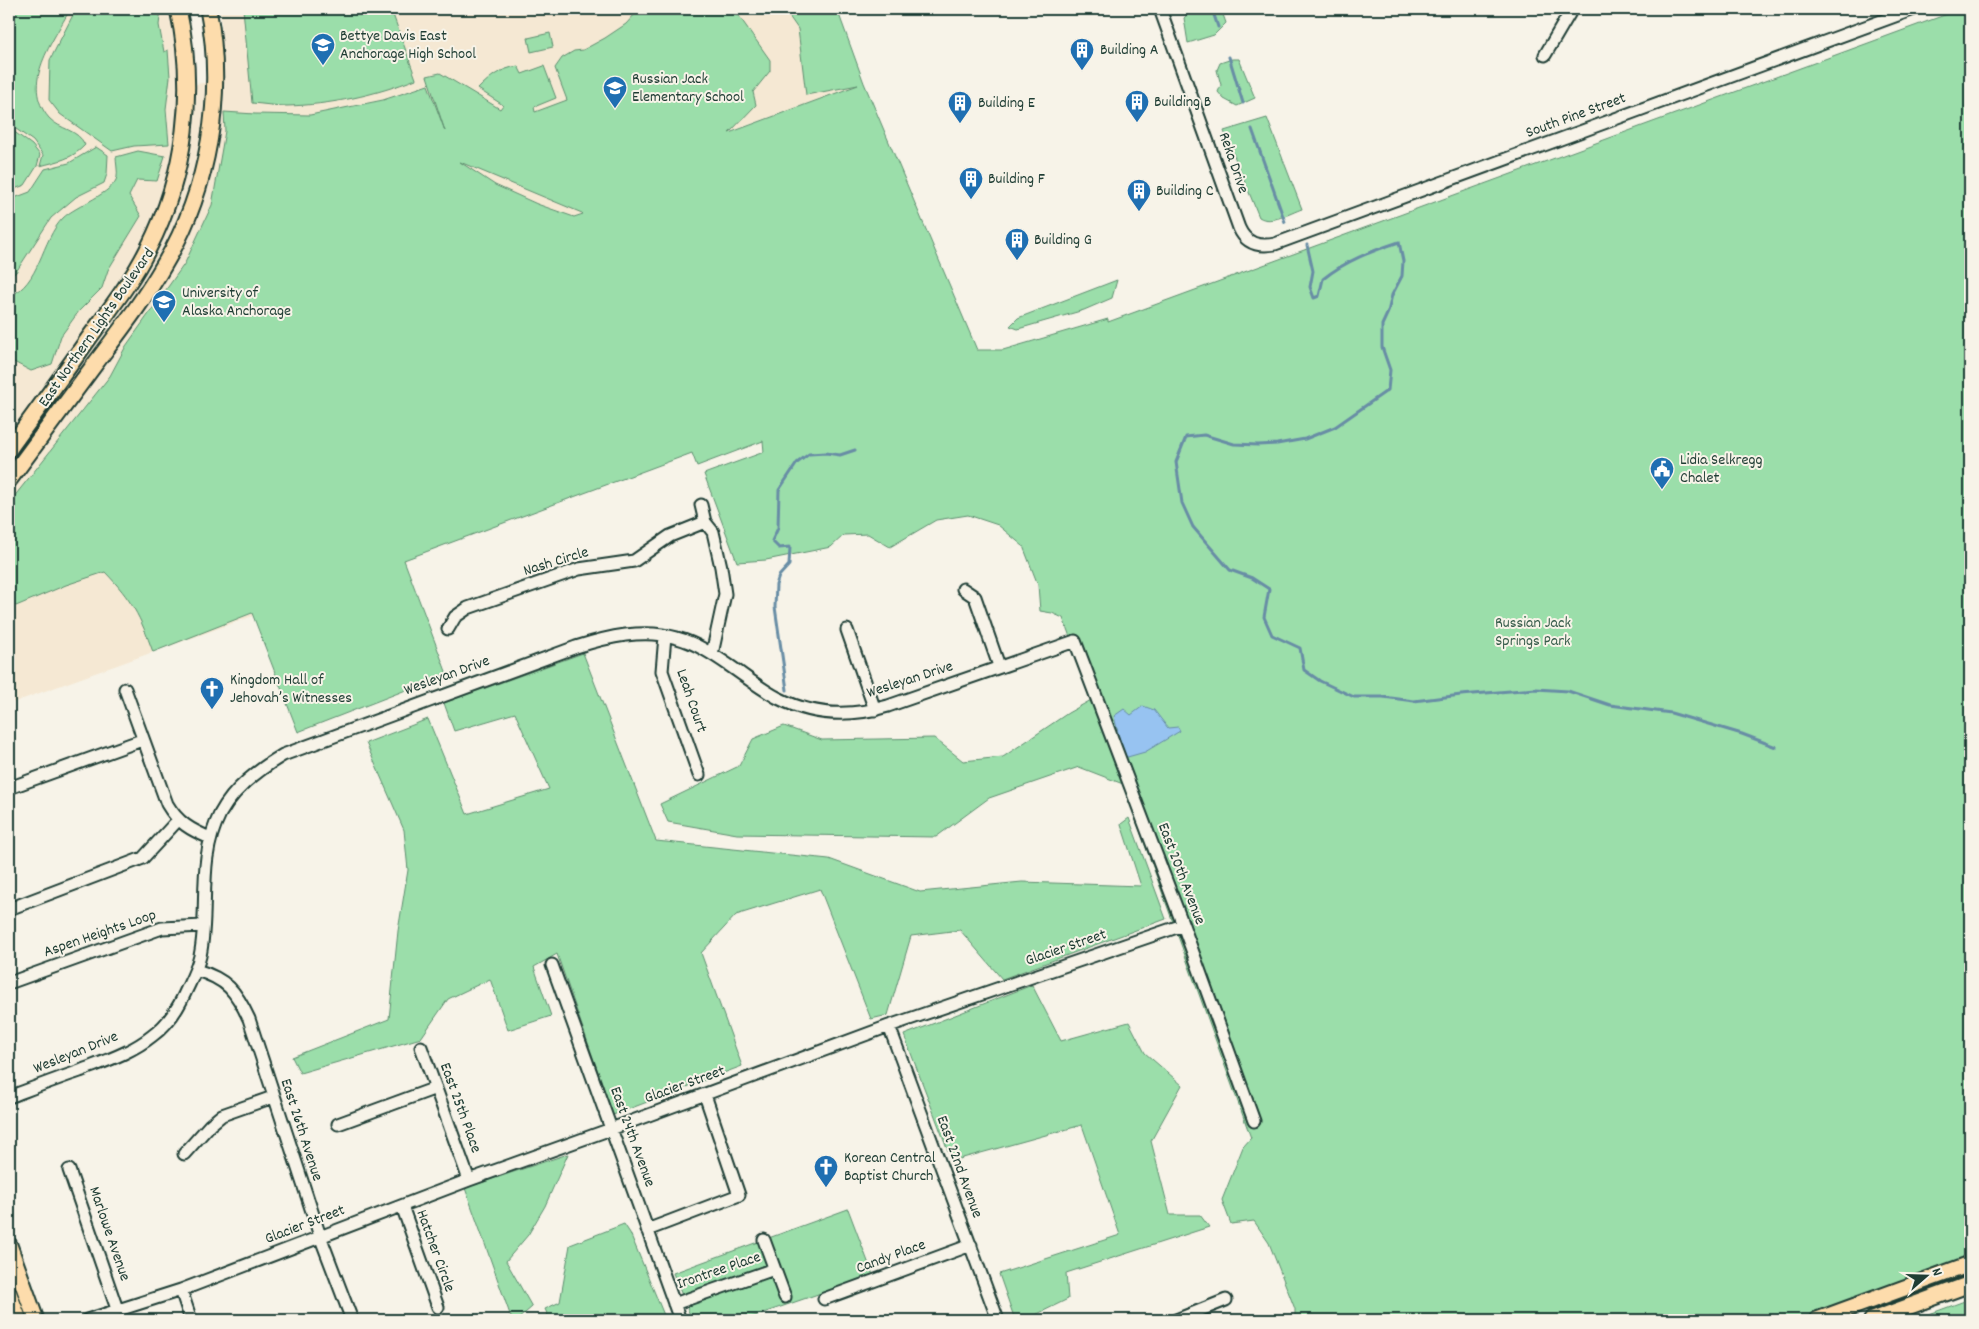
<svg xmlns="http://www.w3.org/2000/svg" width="1979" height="1329" font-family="Dekko,sans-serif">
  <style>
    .built { fill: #f5e8d3 }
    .green { fill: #9bdeaa; stroke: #5d8e6f; fill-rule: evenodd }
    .water { fill: #97c3f1; stroke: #678da5 }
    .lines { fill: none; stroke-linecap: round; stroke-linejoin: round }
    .stream { stroke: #678da5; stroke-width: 3 }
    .minor-casing { stroke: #1f3d34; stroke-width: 15 }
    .major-casing { stroke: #1f3d34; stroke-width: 19 }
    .minor { stroke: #f7f3e8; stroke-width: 11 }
    .major { stroke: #fddcac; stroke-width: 15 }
    .labels { text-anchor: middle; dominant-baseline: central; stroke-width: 4; stroke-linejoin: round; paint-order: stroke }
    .poi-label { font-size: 16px; fill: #1f3d34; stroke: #f7f3e8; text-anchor: start }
    .street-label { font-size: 16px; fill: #1f3d34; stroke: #f7f3e8 }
    .park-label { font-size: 16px; fill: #385d4c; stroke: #f7f3e8 }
  </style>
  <rect width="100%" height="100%" fill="#f7f3e8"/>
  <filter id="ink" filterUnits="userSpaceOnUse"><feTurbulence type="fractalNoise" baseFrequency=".02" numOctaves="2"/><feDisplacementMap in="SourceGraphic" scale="10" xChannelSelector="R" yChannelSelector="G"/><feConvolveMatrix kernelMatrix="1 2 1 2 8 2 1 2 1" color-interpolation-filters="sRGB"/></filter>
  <g filter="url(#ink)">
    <path class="built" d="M9,9H171L177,43L181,86L224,80L220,9H835L864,83L727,133L653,189L574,217L537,204L495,185L462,165L452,155L428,85L383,100L310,115L245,114L406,561L9,704Z"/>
    <path class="green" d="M9,9H70C54,41 19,83 49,118C60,130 78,129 85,145C72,159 59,161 40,166L43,155L33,141L9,124Z
      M76,9H161L159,25L164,52L168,50L170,77L166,109L169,144L134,146L112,151L60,114L49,100L50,60Z
      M243,9H391L416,79C376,95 330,105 287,106C276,106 264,104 252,103Z
      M652,9H734L770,60V71L753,92L756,105L729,133L858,85L806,95L798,29L784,9H837L864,83L977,350H1003L1108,319V322L1961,9H1970V1257L1796,1320H1295V1309L1269,1243L1254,1221L1231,1224L1222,1200L1243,1147L1251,1138L1123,784L1079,767L989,798L936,837L737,834L668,822L660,804L739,766L753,739L784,726L822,740L934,738L963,761L1003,757L1068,713L1093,699L1063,618L1052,613L1040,611L1038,585L1023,546L998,525L968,515L936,520L890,547L868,534L844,535L831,547L766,560L737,562L704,474L764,452L763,441L697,466L692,453L404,560L447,674L298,732L252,613L153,652C140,616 132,600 105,572L66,585L16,606L9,602V503L110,376L126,346L185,263L212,205L225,131L224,112L255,114L310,115L383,100L428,85L445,131L427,76L440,73L500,109L503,105L478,89C491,76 500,69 518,66L522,74L544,66L556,98L534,107L535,112L567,100L555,68L562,58L574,51L583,50L605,38L626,24L635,14L651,12ZM460,162L582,213L583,214L574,217L537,204L495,185Z
      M1192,9H1221L1226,23L1214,35L1188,43L1184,18Z
      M550,33L553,47L531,52L528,38Z
      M1232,59H1239L1255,98L1237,106L1224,99L1218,92L1221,85L1217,70L1220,63Z
      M1267,118L1302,209C1290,213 1271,225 1259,217L1224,131Z
      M9,128L32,145L40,155L37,166L25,185L9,191Z
      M96,147L108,155L107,174L104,183L76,197L51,218L16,272L9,278V200L30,192L45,169L69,163Z
      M138,151L165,156L157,181L137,180L129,196L141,216L108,270L102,288L79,311L61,336L52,364L31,371L12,361H9V296C40,285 41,240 63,218C75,206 114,193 117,177C118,171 116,163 116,157Z
      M1117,280L1112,298L1084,310L1018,329L1010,326L1018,318Z
      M583,653L656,841L829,859L920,892L1022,882L1141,886L1121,824L1129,818L1166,919L1002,979L960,930L911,936L888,1015L871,1019L820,889L736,915L701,953L742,1066L613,1115L557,954L534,967L551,1016L508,1030L490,979L448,999L421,1038L300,1073L292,1057L389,1019L398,931L408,870L404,830L366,743L428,719L467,814L549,789L515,713L454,731L444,703Z
      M1032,985L1061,1041L1129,1022L1145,1053L1182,1085L1151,1141L1170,1215H1200L1209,1227L1066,1273L1068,1299L1025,1320H1015L999,1274L1120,1235L1082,1125L952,1161L904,1035Z
      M568,1154L545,1206L528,1235L506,1261L532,1307L517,1320H512L465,1188Z
      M848,1209L873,1275L743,1320H692L673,1273Z
      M624,1224L630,1233L666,1320H550L545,1309L560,1302L570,1245Z
      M1970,1299V1320H1913Z"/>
    <path class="water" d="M1143,706L1154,710L1168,728L1178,727L1180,731L1145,752L1124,758L1114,716L1124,709L1131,715Z"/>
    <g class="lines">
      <path class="stream" d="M1212,9L1218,27
        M1229,57L1243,103
        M1252,129L1285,222
        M1307,245L1313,271L1310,287L1314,298L1319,296L1323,279C1345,261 1372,251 1399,242L1403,261L1402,276L1392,295L1388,312L1382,325V347L1390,370L1388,390L1335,427L1305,439L1277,444L1258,445L1234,444L1204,435L1186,437L1176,462L1182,503L1193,527L1230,570L1252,578L1269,589L1264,617L1272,635L1300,648L1304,670L1320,681L1354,697H1383L1414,701L1461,695L1536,689L1568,691L1610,705L1671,713L1742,734L1776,747
        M787,690L775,607L776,585L779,576L789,565L790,547L779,548L772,541L778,528L779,490L797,463L809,454L826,453L840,455L855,450"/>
      <defs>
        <path id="minor" d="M1160,9L1239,228C1246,244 1259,247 1275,244L1914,9
          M1545,55L1572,9
          M701,505L705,522L713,532L721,567L725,594L712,654
          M963,589L975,597L999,666
          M448,629L455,617L468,608L579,569L634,561L670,536L705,522
          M847,630L875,710
          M665,636L662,671L699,775
          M125,689L167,804C178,823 191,830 210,838
          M9,788L142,740
          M9,909L143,858L178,820
          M552,965L680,1320
          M196,970C227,979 236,991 249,1019L320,1236L352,1320
          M9,983L162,928L203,926
          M889,1026L998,1320
          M421,1047L469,1180
          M9,1097C33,1088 56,1079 80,1071C105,1061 131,1053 152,1036C166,1026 177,1010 184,995C190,982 197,970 200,956C210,908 196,862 220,814C234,788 258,770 283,755L576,647C607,637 644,628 677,638C696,643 714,655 730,666C746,677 761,689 778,698C813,716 851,717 888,706L1075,641L1183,925L1254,1121
          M338,1124L436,1088
          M184,1154L210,1125L222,1115L273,1097
          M69,1170L117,1309
          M402,1206L438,1307
          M647,1230L739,1195L705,1095
          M764,1240L785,1297
          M181,1290L191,1320
          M824,1299L971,1245
          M674,1304L774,1269
          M87,1320L181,1290L469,1180L611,1129L889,1026L1183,925
          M1176,1320L1226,1300"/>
        <path id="major" d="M9,449C36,412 63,375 89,338C110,309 132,281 148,249C186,175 196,89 178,9
          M9,480C37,442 66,403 95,364C119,332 144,300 164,265C209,190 225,94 208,9
          M9,1245L36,1320
          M9,1294L19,1320
          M1817,1320L1970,1264
          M1872,1320L1970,1284"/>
      </defs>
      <use href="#minor" class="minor-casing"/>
      <use href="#major" class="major-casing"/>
      <use href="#minor" class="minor"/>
      <use href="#major" class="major"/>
    </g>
  </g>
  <defs>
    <symbol id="school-pin" viewBox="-11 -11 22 30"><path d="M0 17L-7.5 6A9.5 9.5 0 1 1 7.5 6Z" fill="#1f6fb2" stroke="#f7f3e8"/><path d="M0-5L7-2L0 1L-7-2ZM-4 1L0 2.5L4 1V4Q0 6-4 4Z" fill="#fff"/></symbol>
    <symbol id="building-pin" viewBox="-11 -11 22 30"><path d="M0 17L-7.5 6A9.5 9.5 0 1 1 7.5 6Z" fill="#1f6fb2" stroke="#f7f3e8"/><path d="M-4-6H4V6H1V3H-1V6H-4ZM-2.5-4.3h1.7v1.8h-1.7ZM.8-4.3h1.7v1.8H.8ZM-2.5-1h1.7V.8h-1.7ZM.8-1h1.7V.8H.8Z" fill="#fff"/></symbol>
    <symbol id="university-pin" viewBox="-11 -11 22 30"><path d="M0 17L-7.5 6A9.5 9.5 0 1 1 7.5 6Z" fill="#1f6fb2" stroke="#f7f3e8"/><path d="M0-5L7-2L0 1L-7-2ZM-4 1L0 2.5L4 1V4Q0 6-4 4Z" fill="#fff"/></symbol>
    <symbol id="civic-pin" viewBox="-11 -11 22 30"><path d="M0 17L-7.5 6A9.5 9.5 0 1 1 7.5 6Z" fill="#1f6fb2" stroke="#f7f3e8"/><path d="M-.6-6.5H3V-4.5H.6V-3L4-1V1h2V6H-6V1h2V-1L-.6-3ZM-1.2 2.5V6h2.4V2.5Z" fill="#fff"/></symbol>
    <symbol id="church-pin" viewBox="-11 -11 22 30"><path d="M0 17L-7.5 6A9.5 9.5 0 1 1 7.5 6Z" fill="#1f6fb2" stroke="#f7f3e8"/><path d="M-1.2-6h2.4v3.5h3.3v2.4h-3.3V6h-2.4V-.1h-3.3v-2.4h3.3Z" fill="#fff"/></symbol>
  </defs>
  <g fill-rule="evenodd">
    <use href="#school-pin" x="309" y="31" width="28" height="38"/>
    <use href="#building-pin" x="1068" y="36" width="28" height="38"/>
    <use href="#school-pin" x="601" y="74" width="28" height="38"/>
    <use href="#building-pin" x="1123" y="88" width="28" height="38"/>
    <use href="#building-pin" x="946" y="89" width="28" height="38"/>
    <use href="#building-pin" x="957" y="165" width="28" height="38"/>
    <use href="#building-pin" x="1125" y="177" width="28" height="38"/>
    <use href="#building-pin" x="1003" y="226" width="28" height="38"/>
    <use href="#university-pin" x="150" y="288" width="28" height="38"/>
    <use href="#civic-pin" x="1648" y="455" width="28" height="38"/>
    <use href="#church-pin" x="198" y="675" width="28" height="38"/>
    <use href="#church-pin" x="812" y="1153" width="28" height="38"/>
  </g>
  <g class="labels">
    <g class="poi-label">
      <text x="340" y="36">Bettye Davis East<tspan x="340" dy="18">Anchorage High School</tspan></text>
      <text x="1100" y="50">Building A</text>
      <text x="632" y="79">Russian Jack<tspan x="632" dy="18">Elementary School</tspan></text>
      <text x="1154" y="102">Building B</text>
      <text x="978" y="103">Building E</text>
      <text x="988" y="179">Building F</text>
      <text x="1156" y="191">Building C</text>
      <text x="1034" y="240">Building G</text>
      <text x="182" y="293">University of<tspan x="182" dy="18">Alaska Anchorage</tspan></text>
      <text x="1680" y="460">Lidia Selkregg<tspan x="1680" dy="18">Chalet</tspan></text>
      <text x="230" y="680">Kingdom Hall of<tspan x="230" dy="18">Jehovah’s Witnesses</tspan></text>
      <text x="844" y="1158">Korean Central<tspan x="844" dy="18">Baptist Church</tspan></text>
    </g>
    <g class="street-label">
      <text transform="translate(1576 116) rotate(-20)">South Pine Street</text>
      <text transform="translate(1233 163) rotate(71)">Reka Drive</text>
      <text transform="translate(97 328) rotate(-55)">East Northern Lights Boulevard</text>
      <text transform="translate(556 562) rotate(-17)">Nash Circle</text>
      <text transform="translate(447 676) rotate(-20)">Wesleyan Drive</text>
      <text transform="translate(910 680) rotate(-18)">Wesleyan Drive</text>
      <text transform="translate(691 701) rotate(71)">Leah Court</text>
      <text transform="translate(1181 874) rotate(69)">East 20th Avenue</text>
      <text transform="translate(100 934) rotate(-19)">Aspen Heights Loop</text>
      <text transform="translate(1066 948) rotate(-19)">Glacier Street</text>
      <text transform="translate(76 1053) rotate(-22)">Wesleyan Drive</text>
      <text transform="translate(685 1085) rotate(-20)">Glacier Street</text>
      <text transform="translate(460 1108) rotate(70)">East 25th Place</text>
      <text transform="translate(301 1130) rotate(72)">East 26th Avenue</text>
      <text transform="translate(632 1137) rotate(70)">East 24th Avenue</text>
      <text transform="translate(959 1167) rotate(70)">East 22nd Avenue</text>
      <text transform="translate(305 1225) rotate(-21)">Glacier Street</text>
      <text transform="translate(109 1234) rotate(71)">Marlowe Avenue</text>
      <text transform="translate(435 1251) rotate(70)">Hatcher Circle</text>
      <text transform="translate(891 1257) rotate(-20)">Candy Place</text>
      <text transform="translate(719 1271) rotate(-19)">Irontree Place</text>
    </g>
    <g class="park-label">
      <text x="1533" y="623">Russian Jack<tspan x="1533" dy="18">Springs Park</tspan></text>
    </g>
  </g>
  <rect width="1979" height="1329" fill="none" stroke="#f7f3e8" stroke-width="30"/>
  <rect x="15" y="15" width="1949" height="1299" fill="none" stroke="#1f3d34" stroke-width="2" filter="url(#ink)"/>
  <g transform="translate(1926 1276) rotate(70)" stroke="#f7f3e8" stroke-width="4" paint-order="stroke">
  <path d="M0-4L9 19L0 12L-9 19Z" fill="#1f3d34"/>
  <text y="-8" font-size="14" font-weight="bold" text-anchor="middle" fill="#1f3d34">N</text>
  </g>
</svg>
